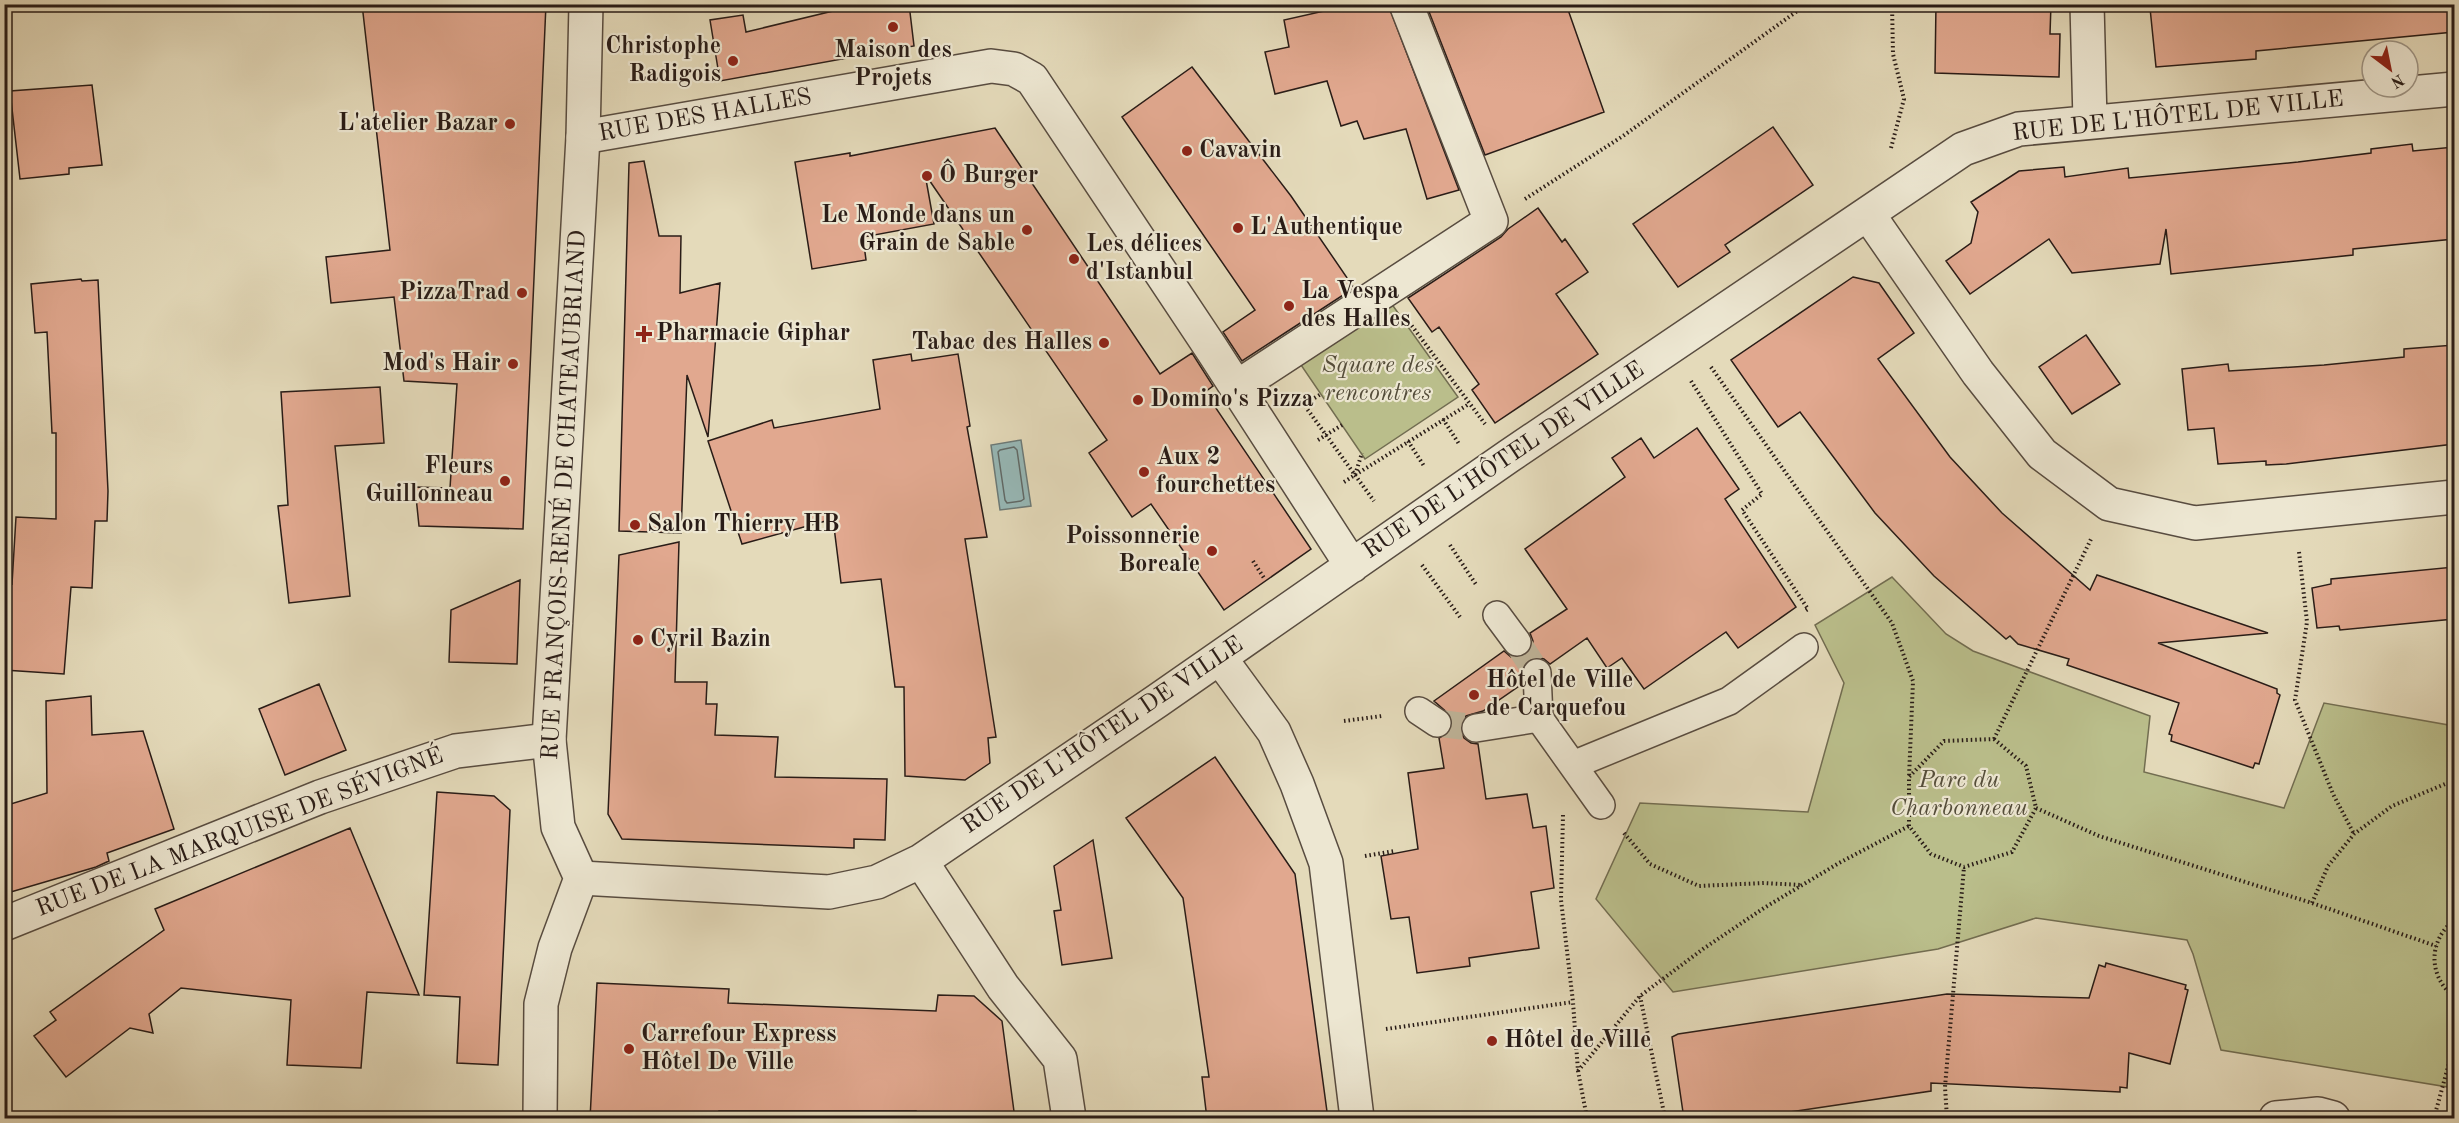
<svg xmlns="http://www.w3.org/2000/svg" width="2459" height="1123" font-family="'Old Standard TT',serif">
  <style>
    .green { fill: #babe8b; stroke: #726d51; stroke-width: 1.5 }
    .water { fill: #97b9b8; stroke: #6b7a78; stroke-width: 1.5 }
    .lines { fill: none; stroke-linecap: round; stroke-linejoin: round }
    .shore { stroke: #606a68; stroke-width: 1.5 }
    .building { fill: #e1a88f; stroke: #291c17; stroke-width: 1.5 }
    .pedestrian-tunnel { stroke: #bfb499; stroke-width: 27; stroke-dasharray: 27 14; stroke-linecap: butt }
    .pedestrian-casing { stroke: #584c40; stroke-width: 30 }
    .minor-casing { stroke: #584c40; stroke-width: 36 }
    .tertiary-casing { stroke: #584c40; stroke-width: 36 }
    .path { stroke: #291c17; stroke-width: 4; stroke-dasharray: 1.5 3; stroke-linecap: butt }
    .pedestrian { stroke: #ede7d2; stroke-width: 27 }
    .minor { stroke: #ede7d2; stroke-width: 33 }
    .tertiary { stroke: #ede7d2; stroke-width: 33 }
    .poi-dot { fill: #8f2418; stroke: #ede7d2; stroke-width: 2 }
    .labels { text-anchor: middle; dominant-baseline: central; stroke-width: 4.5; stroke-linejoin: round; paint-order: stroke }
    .poi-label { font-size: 24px; font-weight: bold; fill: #291c17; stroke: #ede7d2; text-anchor: start }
    .street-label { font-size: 24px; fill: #291c17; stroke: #ede7d2 }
    .park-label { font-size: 24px; font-style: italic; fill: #544d3a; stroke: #ede7d2 }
  </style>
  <rect width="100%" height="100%" fill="#e4daba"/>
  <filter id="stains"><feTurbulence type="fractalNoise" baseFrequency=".00333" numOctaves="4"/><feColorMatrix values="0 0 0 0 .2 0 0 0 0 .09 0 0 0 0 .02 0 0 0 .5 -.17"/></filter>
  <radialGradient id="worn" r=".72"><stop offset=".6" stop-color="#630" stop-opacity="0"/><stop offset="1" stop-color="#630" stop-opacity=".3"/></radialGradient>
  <path class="green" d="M1391,303L1458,397L1365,459L1301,365Z
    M1892,577L1946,634L1973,651L2150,716L2144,772L2284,808L2324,703L2454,726V1088L2221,1050L2193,954L2187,940L2036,918L1938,949L1673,992L1596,899L1640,803L1808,812L1844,683L1815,625Z"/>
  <path class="water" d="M1021,440L1031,506L1000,510L991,445Z"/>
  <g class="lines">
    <path class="shore" d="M1014,447L1017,450L1024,499L1021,501L1007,503L1005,500L998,452L1000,450Z"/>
  </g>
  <path class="building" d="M362,4H546L523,529L419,526L415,487L450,488L457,384L404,381L394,297L331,303L326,257L390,250Z
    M862,4H909L914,46L720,81L710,20L743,15L746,32Z
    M1355,4H1388L1459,190L1427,199L1406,129L1364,139L1357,121L1341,126L1327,81L1275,94L1265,52L1289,47L1284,20Z
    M1426,4H1566L1604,112L1485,155Z
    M1936,4H2051L2050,34H2060L2059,77L1935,73Z
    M2193,4H2454V32L2256,51V59L2156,67L2150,8Z
    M1192,67L1291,196L1354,288L1242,361L1223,332L1255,310L1122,117Z
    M92,85L102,165L69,168V174L20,179L10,91Z
    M1773,127L1813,185L1725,245L1730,252L1678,287L1633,224Z
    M995,128L1160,374L1192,353L1213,386L1205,392L1311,549L1224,610L1151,504L1132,517L1089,453L1107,440L925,174L934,224L863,237L866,260L812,269L795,162L850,153V156Z
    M2412,144L2413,151L2454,147V239L2353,249V255L2171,274L2166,229L2160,264L2072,273L2049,239L1970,294L1946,261L1971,243L1978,212L1971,202L2019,171L2064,167L2065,177L2128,168L2129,178L2298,162L2371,153V149Z
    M644,161L659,236H681L680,293L720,283L708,437L687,375L681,533L619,531L629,163Z
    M1538,208L1562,242L1565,239L1588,272L1556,294L1598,354L1495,423L1472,390L1479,384L1439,327L1432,332L1408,298L1501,237L1508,229Z
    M1853,277L1879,283L1914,333L1878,359L1950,457L2002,513L2090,590L2097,575L2268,633L2158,643L2277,689V693L2280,695L2259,764L2255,763L2253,768L2171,741L2172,735L2169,734L2179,703L2067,665L2069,659L2018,644L2010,636L2006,639L1934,576L1875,513L1800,412L1778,427L1731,360Z
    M81,279L82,281L98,280L108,491L107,521H95L92,588L71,587L64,674L4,670V639L9,583L12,584L16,517L56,519V433H52L47,332L35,333L31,284Z
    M2086,335L2120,384L2072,414L2039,367Z
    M2454,345V444L2286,464L2266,465V461L2218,464L2214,428L2188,430L2182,369L2228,364L2229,371L2324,365L2404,357V349Z
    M911,354L912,361L958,354L970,426L967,427L987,537L965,539L996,737L988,738L990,763L965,780L905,776L904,687H895L881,579L841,583L833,519L742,544L708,441L772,420L774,428L880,409L873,360Z
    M380,387L384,443L335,446L350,596L289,603L278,506L288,505L281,392Z
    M1697,428L1739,489L1725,499L1796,607L1738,648L1726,632L1644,689L1622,658L1607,668L1587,638L1550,664L1544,659L1537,657L1529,659L1523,666L1522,684L1483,711L1466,716L1461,723V731L1464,738L1471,743L1478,744L1486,799L1527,794L1533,828L1546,826L1554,888L1531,892L1539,948L1469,958L1470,966L1417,973L1409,917L1391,919L1381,856L1418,849L1408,773L1444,768L1439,738L1450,732L1453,725L1451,716L1434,701L1504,651L1511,657L1518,658L1526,655L1532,648L1533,641L1530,633L1567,609L1525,549L1625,477L1612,458L1641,438L1654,458Z
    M679,542L675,682H707L706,704H717L715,735L778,737L775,777L887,779L885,840L854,839V848L622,839L608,814L619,555Z
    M2454,567V619L2340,630L2339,626L2317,628L2312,588L2331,584V579Z
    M520,580L517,664L449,662L451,610Z
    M319,684L346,750L285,775L259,709Z
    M91,696L92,735L143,731L174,829L107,853L109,861L96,867L4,894V806L47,793L46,701Z
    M1215,757L1295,874L1328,1119H1207L1202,1077H1209L1183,898L1126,818Z
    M437,792L494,796L510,810L498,1065L457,1063L460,997L424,995Z
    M350,828L419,995L367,992L361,1068L287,1065L291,1000L181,988L149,1014L153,1033L130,1028L66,1077L34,1036L56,1020L50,1012L164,930L155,909Z
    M1093,840L1112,958L1062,965L1054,911L1061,910L1054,866Z
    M2106,963L2186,985L2185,989L2188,990L2170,1064L2129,1053L2127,1088L2120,1087V1092L1931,1083V1091L1763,1116L1742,1119H1684L1672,1037L1678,1034L1947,994L2089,998L2099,965L2105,967Z
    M597,983L729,989L728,1003L936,1011L938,995L974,996L1002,1021L1015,1119H916V1111H719V1119H590Z"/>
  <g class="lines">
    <path class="pedestrian-tunnel" d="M1517,642L1537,673
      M1437,723L1476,728"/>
    <defs>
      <path id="pedestrian" d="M1497,615L1517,642
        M1537,673L1539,718L1601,805
        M1419,711L1437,723
        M1476,728L1539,718
        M1573,765L1729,701L1804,647"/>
      <path id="minor" d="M2087,4L2090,121
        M583,137L991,66L1014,69L1032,79L1211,348L1352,566
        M1868,214L1978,373L2042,454L2109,504L2195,523L2454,497
        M1237,387L1491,221L1406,4
        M1220,658L1274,732L1297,784L1326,863L1357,1118
        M921,861L1003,987L1060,1059L1069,1118
        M581,878L829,892L877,882L921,861L1157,701L1509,456L1963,149L2019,129L2454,89
        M4,924L320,797L456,751L549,740
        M2276,1118L2318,1114L2333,1118"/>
      <path id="tertiary" d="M540,1118L541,1004L555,948L581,878L558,827L549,740L583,137L586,4"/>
    </defs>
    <use href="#pedestrian" class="pedestrian-casing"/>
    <use href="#minor" class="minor-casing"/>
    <use href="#tertiary" class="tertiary-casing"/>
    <path class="path" d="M1891,148L1904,99L1893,54L1892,4
      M1525,199L1623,136L1807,4
      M1409,322L1485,424
      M1711,367L1892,623L1913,681L1909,777
      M1691,381L1762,494L1742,510L1808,609L1805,611
      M1297,395L1355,475L1469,404
      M1303,405L1321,394
      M1443,419L1459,444
      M1318,440L1342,425
      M1408,441L1424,466
      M1355,475L1374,501
      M1344,482L1355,475L1362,453
      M1236,484L1247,477
      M1450,545L1477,586
      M2299,552L2307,622L2295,700L2333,794L2354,834
      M1253,561L1264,578
      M1422,565L1460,617
      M1344,721L1382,716
      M1994,739L2026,766L2036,808L2012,852L1964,867L1931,854L1909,826V777L1944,741Z
      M1994,739L2091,539
      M2036,808L2099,836L2312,903L2436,946
      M1563,815L1561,900L1573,1002L1578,1071L1587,1118
      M1624,833L1650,864L1699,886L1764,883L1801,885
      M1365,856L1394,851
      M2312,903L2328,866L2354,834L2392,806L2445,784L2454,783
      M2454,920C2428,941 2428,976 2454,997
      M1640,996L1665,1118
      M1386,1029L1573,1002
      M1578,1071L1640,996L1703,949L1764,908L1839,863L1909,826
      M1947,1118L1945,1087L1964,867
      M2434,1118L2454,1045"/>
    <use href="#pedestrian" class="pedestrian"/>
    <use href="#minor" class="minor"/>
    <use href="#tertiary" class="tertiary"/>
  </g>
  <g class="poi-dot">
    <circle cx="893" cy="27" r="6"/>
    <circle cx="733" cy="61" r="6"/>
    <circle cx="510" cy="124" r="6"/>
    <circle cx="1187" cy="151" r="6"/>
    <circle cx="927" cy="176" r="6"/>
    <circle cx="1238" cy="228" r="6"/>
    <circle cx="1027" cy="230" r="6"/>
    <circle cx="1074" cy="259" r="6"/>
    <circle cx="522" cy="293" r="6"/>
    <circle cx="1289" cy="306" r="6"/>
    <path d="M641 325h6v6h6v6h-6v6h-6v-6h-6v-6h6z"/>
    <circle cx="1104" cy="343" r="6"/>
    <circle cx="513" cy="364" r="6"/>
    <circle cx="1138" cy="400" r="6"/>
    <circle cx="1144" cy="472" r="6"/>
    <circle cx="505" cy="481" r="6"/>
    <circle cx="635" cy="525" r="6"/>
    <circle cx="1212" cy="551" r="6"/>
    <circle cx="638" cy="640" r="6"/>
    <circle cx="1474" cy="695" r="6"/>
    <circle cx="1492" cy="1041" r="6"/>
    <circle cx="629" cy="1049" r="6"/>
  </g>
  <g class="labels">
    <g class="poi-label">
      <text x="721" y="47" text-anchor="end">Christophe<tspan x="721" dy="28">Radigois</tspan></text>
      <text x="893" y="51" text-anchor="middle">Maison des<tspan x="893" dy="28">Projets</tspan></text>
      <text x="498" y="124" text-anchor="end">L'atelier Bazar</text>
      <text x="1199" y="151">Cavavin</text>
      <text x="939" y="176">Ô Burger</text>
      <text x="1015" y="216" text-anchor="end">Le Monde dans un<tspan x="1015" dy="28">Grain de Sable</tspan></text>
      <text x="1250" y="228">L'Authentique</text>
      <text x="1086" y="245">Les délices<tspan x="1086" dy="28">d'Istanbul</tspan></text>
      <text x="1301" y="292">La Vespa<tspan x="1301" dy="28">des Halles</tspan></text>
      <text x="510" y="293" text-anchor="end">PizzaTrad</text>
      <text x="656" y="334">Pharmacie Giphar</text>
      <text x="1092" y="343" text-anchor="end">Tabac des Halles</text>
      <text x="501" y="364" text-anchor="end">Mod's Hair</text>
      <text x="1150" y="400">Domino's Pizza</text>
      <text x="1156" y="458">Aux 2<tspan x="1156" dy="28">fourchettes</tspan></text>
      <text x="493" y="467" text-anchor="end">Fleurs<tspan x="493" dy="28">Guillonneau</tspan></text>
      <text x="647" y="525">Salon Thierry HB</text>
      <text x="1200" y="537" text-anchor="end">Poissonnerie<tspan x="1200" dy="28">Boreale</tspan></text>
      <text x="650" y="640">Cyril Bazin</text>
      <text x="1486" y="681">Hôtel de Ville<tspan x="1486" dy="28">de Carquefou</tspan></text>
      <text x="641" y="1035">Carrefour Express<tspan x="641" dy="28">Hôtel De Ville</tspan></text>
      <text x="1504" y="1041">Hôtel de Ville</text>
    </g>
    <g class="street-label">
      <text transform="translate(705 116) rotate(-10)">RUE DES HALLES</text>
      <text transform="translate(2178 117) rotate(-6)">RUE DE L'HÔTEL DE VILLE</text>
      <text transform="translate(1504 461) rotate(-34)">RUE DE L'HÔTEL DE VILLE</text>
      <text transform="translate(565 495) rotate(-87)">RUE FRANÇOIS-RENÉ DE CHATEAUBRIAND</text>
      <text transform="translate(1103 736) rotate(-34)">RUE DE L'HÔTEL DE VILLE</text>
      <text transform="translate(240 833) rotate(-21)">RUE DE LA MARQUISE DE SÉVIGNÉ</text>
    </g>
    <g class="park-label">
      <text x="1378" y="366">Square des<tspan x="1378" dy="28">rencontres</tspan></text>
      <text x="1959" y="781">Parc du<tspan x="1959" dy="28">Charbonneau</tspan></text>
    </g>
  </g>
  <rect width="2459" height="1123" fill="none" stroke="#e4daba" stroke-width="24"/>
  <rect x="6" y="6" width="2447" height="1111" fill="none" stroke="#291c17" stroke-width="3"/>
  <rect x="12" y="12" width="2435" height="1099" fill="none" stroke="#291c17" stroke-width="1.5"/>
  <g transform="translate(2390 69) rotate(148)"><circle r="28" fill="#ede7d2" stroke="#9f9687" stroke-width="1.5"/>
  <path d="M0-4.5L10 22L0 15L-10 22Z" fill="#8f2418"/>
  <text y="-9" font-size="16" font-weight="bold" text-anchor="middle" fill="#291c17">N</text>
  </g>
  <rect width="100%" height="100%" filter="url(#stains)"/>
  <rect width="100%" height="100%" fill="url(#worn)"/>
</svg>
